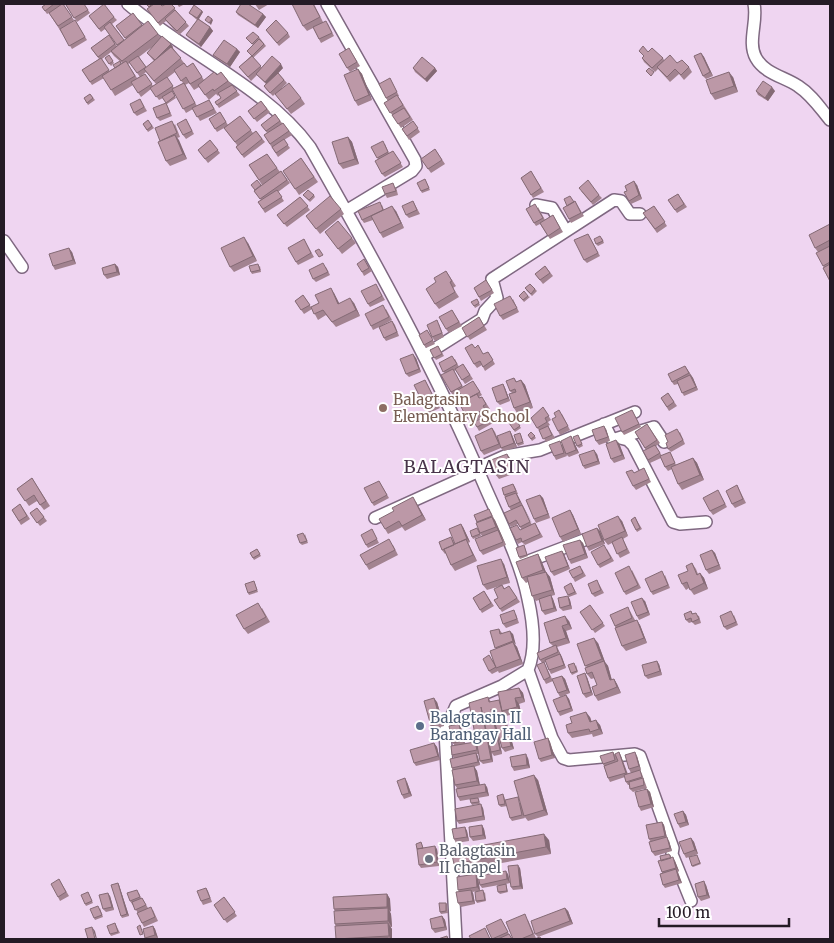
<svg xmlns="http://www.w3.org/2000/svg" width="834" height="943" font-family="Merriweather,serif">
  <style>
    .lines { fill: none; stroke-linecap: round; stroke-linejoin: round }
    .minor-casing { stroke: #7f6881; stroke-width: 14 }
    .minor { stroke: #fff; stroke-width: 11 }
    .wall { fill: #a28390; fill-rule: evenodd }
    .shaded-wall { fill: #846a75 }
    .building { fill: #bc98a7; stroke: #846a75 }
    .education-dot { fill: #8d6e63; stroke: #fff; stroke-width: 2 }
    .service-dot { fill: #5c6f8a; stroke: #fff; stroke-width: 2 }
    .worship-dot { fill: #6b7280; stroke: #fff; stroke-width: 2 }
    .labels { text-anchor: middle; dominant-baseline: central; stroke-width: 4; stroke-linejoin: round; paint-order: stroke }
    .education-label { font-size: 15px; fill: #785e54; stroke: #fff; text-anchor: start }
    .service-label { font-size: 15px; fill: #4e5e75; stroke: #fff; text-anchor: start }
    .worship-label { font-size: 15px; fill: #5b616d; stroke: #fff; text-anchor: start }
    .quarter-label { font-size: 18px; letter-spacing: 1px; fill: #48344a; stroke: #fff }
  </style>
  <rect width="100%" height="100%" fill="#efd5f1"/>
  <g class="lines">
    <defs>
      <path id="minor" d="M128,4C184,52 267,88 310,147C373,258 436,371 486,489C501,523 521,563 528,599C533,621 537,648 528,670L502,686L456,706L445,731L456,939
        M327,4L415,160L416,166L412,171L346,211
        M754,4C758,21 747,42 756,58C765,74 785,77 798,86C812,95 820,108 830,120
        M536,205L552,208L566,231
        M4,241L22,267
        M425,355L482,319L485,311L497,298L492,279L614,200L621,201L630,214H640
        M604,424L611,438L615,439L654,427L664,442
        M620,438L628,440L633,445L673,522L680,524L706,522
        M478,468L505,456L540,450L635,412
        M375,518L479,471
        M526,562L584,540
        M528,670L552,738L563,758L569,760L635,754L640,756L673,848L672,854L691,901"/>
    </defs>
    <use href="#minor" class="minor-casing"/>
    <use href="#minor" class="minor"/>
  </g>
  <path class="wall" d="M46,4H63L74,20L64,27L75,20L87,40L72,49L49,13L47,14L42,7Z
    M84,4L90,13L77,22L66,5Z
    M146,4H160L162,6L171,4L177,12L189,26L179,35L166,21L160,26L147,9L149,7Z
    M177,4H185L179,7Z
    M255,4H269L259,10Z
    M314,4L323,22L328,24L334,36L321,43L313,28L307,31L303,26Z
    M202,11L203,12L199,19L210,27L213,31L201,47L189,38L186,35L197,20L189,13Z
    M236,12L263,14L266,17L258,28L238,15Z
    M133,13L143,26L148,21L161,38L173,47V48L187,67L193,63L204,80L217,75L221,72L240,95L219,108L215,102L221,98L219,95L218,96L216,94L209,100L199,87L194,90L189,83L185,85L197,106L209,100L217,113L200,121L193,109L186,113L173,91L172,92L176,98L167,104L163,98L159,100L151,89L141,97L133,85L115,96L104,78L92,85L82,70L99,59L91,48L109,35L117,46L118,45L105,29L101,32L89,16L114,17L117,20L112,24L124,40L126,39L116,26ZM152,47L147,53L154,61L146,67L139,57ZM111,52L114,56L122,63L109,71L102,59ZM130,63L140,77L146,72L156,84L153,86L145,74L137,78L128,64ZM175,72L183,83L174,88L167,78Z
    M266,30L288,33L290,37L279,46Z
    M259,37L266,46L253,58L262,68H283L278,73L287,83L282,88L301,98L305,104L291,114L275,94L273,96L266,89L264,86L266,84L257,75L251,81L239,67L251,56L253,45L246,38Z
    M349,48L360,66L350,72L347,68Z
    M237,49L240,52L230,67L216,58L213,55Z
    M639,51L648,52L663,58L664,60L677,63L689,67L692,72L684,80L679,74L670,82L658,69L655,72L644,62L642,58L644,56Z
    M701,53L704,57L713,76L706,79L703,76Z
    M109,55L114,63L111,66L105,58Z
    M413,68H435L437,71L427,82L415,72Z
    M358,69L362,74L372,100L358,106L355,101Z
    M733,77L738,92L715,100L711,94Z
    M390,78L399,96H398L413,120L401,128L384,103L388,101L386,98Z
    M756,91H775L768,101L758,95Z
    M90,94L95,100L88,105L84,98Z
    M140,99L147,111L137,116L134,113Z
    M261,101L270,112L257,122L248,111Z
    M166,103L168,107L172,116L160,121L157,118Z
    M220,112L228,125L240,116L253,133L256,131L265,142L244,158L236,147L237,145L224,128L217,132L209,119Z
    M275,114L282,123H283L292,135L284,140L290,148L278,157L264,135L267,133L261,125Z
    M186,119L194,134L186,139L183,135Z
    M148,120L154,128L148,132L143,124Z
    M413,121L420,132L409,140L402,129Z
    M175,124L180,137L177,138L187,159L170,166L166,161L160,141Z
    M348,137L352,142L359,164L343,169L339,164Z
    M210,140L220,153L208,163L198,150Z
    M385,144L389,153L393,151L403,167L385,177L382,174L378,159L371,147Z
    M435,149L445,164L431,173L421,159Z
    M267,154L280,172L281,171L290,183L278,192L284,201L265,213L258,202L261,200L254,191L262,185L249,165Z
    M301,158L318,182L299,195L283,171Z
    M531,171L544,192L533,198L521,178Z
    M425,179L430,190L422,193L421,191Z
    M637,185L642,199L631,204L629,201Z
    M396,187L398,195L387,198L385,194Z
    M581,191L599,195L602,198L593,205Z
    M678,194L687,207L677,213L668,200Z
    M303,195H314L315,197L310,202Z
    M300,197L310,210L287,227L277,215Z
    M413,201L420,214L409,218L406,215Z
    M575,201L584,216L571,223L569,219L574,202Z
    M382,205L384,210L396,211L404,228L383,238L380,233L373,220L364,223L362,220Z
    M654,206L667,226L657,233L643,213Z
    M538,207L545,220L553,215L563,232L550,239L540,224L536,226L534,223Z
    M341,209L344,214L320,234L306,216Z
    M830,224V282L823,268H824L818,252L815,248Z
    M325,232L352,238L356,243L342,254Z
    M588,234L600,256L587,263L584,260Z
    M602,238L604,243L598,246L596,244Z
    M304,239L314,257L298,265L296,262Z
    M248,243L257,261L234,272L230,267Z
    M72,252L76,264L55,270L53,266Z
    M364,259L372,271L364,276L362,272Z
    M115,264L118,267L120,275L107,279L104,275Z
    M260,266L261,272L252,274L251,272Z
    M545,266L553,276L543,284L535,274Z
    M326,267L330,275L316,282L313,279Z
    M446,271L456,286L453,288L459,297L439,309L435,304L436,282Z
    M486,280L494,293L481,301L474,288Z
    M378,288L385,300L370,307L368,304Z
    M535,289L537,291L532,296L526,290Z
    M334,293L339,303H354L360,316L336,327L326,315L318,320L312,309L304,314L295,301L303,295L311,307L319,303Z
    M519,296H528L530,297L524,302Z
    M477,299L480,305L475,308L474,306Z
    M513,299L519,312L503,320L500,316Z
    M386,309L392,320L379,327L392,321L395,325L399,336L386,341L384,338L379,327L373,330L371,326Z
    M452,310L462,326L449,333L446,329Z
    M479,317L487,330L470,340L462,328Z
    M439,324L444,337L435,341L432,337Z
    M427,330L435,344L426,348L424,345Z
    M438,346L444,356L436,360L430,350Z
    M488,352L495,364L485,371L482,365L477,368L474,364L484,354Z
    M416,358L421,372L409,377L406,374Z
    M455,359L459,367L463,364L473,379L465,384L456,370L454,371L463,387L473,381L482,395L479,397L480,398L482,397L490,409L487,411L489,414L471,423L467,418L465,400L460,392L453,396L451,392L445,374L439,363Z
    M685,366L693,378L698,390L684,396L678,384L674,385L672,382Z
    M514,378L517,382L521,380L525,385L533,408L517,413L514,408L512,393L510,391Z
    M425,380L440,408L429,413L426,409Z
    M503,384L505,388L510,401L500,405L497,402Z
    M668,393L677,406L669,411L661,398Z
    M543,407L551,420L548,422L550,425L544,428L548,426L555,438L546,442L540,431L537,428Z
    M632,410L641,427L624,435L622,432Z
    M562,414L570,430L560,435L558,431Z
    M491,418L493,423L479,431L474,422Z
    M515,419L521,428L515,432L509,423Z
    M647,424L660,443L656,446L662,456L670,452L672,456L676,465L693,458L697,463L704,480L682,490L678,484L672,469L668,471L665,467L661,458L650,463L648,460L646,450L635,432Z
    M492,428L495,432L500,444L510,431L512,435L517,447L504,451L501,448L484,455L481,451Z
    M606,429L610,441L599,445L596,441Z
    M531,432L536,438L532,441L528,435Z
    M680,432L685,444L671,452L668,449V442Z
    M521,435L524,444L518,446L517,444Z
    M578,435L583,446L579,448L577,446Z
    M571,436L573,440L579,453L569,457L566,454L562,445L567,456L556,460L554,456L562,444Z
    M619,443L625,459L614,463L611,459Z
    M597,454L600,464L585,469L583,466Z
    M510,458L515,473L499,479L496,475Z
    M644,468L651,482L636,490L633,486L634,473Z
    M32,478L50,506L44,510L37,501L29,506L17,489Z
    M379,481L389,498L374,506L372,503Z
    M513,484L515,487L518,494H517L522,505L532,525L535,523L543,537L525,545L522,542L518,544L516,540L520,530H522L518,524L511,527L509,524L511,510L509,507L504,495Z
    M737,485L746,503L735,508L732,504Z
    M720,494L727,507L713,515L710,511Z
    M540,495L543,498L550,518L536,523L534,519Z
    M416,502L426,520L405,531L402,527L388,534L385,529Z
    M20,504L30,519L21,525L12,510Z
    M37,508L47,521L40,526L30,513Z
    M570,510L573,515L581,534L563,542L560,537Z
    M491,512L506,545L483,555L480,551L482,536L480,533L477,523L474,515Z
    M635,517L642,529L637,532L631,520Z
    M622,521L628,536L623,539L630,553L620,558L612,543L608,545L604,540Z
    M463,527L470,542L468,543L477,561L455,571L451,565L446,553L445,554L442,550L451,537L455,544Z
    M597,528L600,531L605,544L589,551L587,547Z
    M372,529L379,543L368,548L366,545Z
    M479,530L481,536L473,539L472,537Z
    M305,534L308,543L302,545L300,543Z
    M580,540L583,543L588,558L571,564L569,560Z
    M393,545L398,555L369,570L366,565Z
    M524,545L528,556L520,559L519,557Z
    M257,549L261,556L254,560L250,553Z
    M607,549L614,561L600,568L598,565Z
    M712,550L715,553L721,569L709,574L706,570Z
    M562,551L564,554L570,569L554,576L551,572Z
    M538,554L541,560L546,572L550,577L555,595L551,596L553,599L557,611L545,615L542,611L539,600L536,601L532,596L528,582L526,583L522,578Z
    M692,563L696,569L698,574L700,573L704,578L708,589L694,595L689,588L686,590L682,584Z
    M504,564L510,583L502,585L505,589L509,586L520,602L502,612L494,600L498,598L500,586L487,590L483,585Z
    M582,569L586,576L575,582L573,578Z
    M632,570L641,588L626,595L624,592Z
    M665,575L670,588L653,595L651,592Z
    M254,581L258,592L249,595L248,593Z
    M571,583L577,594L569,597L568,595Z
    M599,584L604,593L595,597L592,594Z
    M484,591L494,606L482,613L473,598Z
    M568,596L570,600L572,609L563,611L560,608Z
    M645,601L650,615L639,620L637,616Z
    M590,605L605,626L595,633L580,612Z
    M262,608L270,622L248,634L244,629Z
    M630,611L635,620L640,625L647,643L626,651L622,646L615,626Z
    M691,611L693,614L699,616L701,623L695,625L692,622L689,623L686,620Z
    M516,614L519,623L506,628L503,624Z
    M734,615L738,625L727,630L724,627Z
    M569,621L572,629L566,631L570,643L557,647L566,668L551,674L549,670L546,662H544L553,681L546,684L544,680L542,663L540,660L553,646L550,643L544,623Z
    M499,629L502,633L513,634L515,645L517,647L523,664L499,673L498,671L492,674L489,671L492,659L494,662Z
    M598,643L605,662L608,666L612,680L614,679L617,684L621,693L598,701L595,696L597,685L595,678L591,679L587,674V667L585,666Z
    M659,664L662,675L648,679L645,676Z
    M576,665L578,672L572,675L571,673Z
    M562,676L565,679L570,693L560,697L558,693Z
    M587,677L593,695L586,698L583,694Z
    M519,688L523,693L525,702L519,704L521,712L506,716L504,713L514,749L505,752L502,748L498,733L502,754L494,756L492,753L493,762L483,764L480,761L479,754H477L478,757L480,765L474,767L477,771L480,785L487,787L489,796L460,801L458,797L457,788L455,785L453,770L452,768L454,758L452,755L455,746L453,743L461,727L465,744L475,742L477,744L488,697L491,702L499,700Z
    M566,695L569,699L573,711L560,716L558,712Z
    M437,702L444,726L433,729L431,726Z
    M590,717L592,722L600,725L603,734L593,737L592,734L572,738L568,733Z
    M548,738L550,742L555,758L541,762L539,759Z
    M434,743L437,747L440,760L416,766L414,763Z
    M613,752L616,756L619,752L621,756L628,774L631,773L629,769L637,756L641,770H640L642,774L647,788L633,792L630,789L629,785H628L626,782L625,777L610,782L608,778L604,766L603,764Z
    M528,758L530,768L514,771L512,767Z
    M538,780L548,815L528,821L524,816L525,818L512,821L510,818Z
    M407,782L412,796L404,799L402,795Z
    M647,789L650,792L654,807L641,811L639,807Z
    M504,796L507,806L501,807L499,805Z
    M478,798L479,800L480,804L472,805L471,803Z
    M483,808L485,820L459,824L457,821Z
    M683,811L686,815L689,825L680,828L678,824Z
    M662,822L664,825L667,838L669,841L672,851L655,856L652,852L651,842L649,839Z
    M482,825L484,829L486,839L473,841L470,837Z
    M465,827L467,831L469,841L456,843L454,839Z
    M691,838L694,842L698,854L686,858L684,854Z
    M549,840L551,854L458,871L454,864Z
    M423,844V848L437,849L439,866L421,868L419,865Z
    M671,855V858L675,861L679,871L678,872L682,883L665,888L663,885L661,861Z
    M697,855L701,864L693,867L692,866Z
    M520,868L523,889L513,890L511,887Z
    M508,874L510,883L506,884L508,892L500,894L498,892L499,885L482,888L480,885Z
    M478,878L480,891L472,892L473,893L475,904L461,907L458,903L460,892L458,890Z
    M59,879L69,896L60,901L58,897Z
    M118,883L119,885L129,916L122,918L121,916Z
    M706,885L710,898L701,901L698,897Z
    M206,888L208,891L212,902L203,905L201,901Z
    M88,892L93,903L86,906L85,904Z
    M485,892L486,901L477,903L476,901Z
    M139,893L141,898H142L148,908L153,910L158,921L144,927L142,923L138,913L130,901Z
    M387,894L390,899V912L391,914L392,927H390L392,929V939H336V926L335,924V911L334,909Z
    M110,896L114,910L106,912L103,909Z
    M224,897L237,916L227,923L214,905Z
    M446,903L447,904L448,913L441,914L440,912Z
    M100,908L103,917L95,920L94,918Z
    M565,908L568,911L573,924L538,937L535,934Z
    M442,916L445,920L447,930L435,933L432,929Z
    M501,919L509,934L513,939H492Z
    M528,920L536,938L541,939H513Z
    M115,923L120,933L111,936L110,934Z
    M153,926L155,929L158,938L154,939H146L145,938Z"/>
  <path class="shaded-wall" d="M202,11L203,12L198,20L197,18Z
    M263,14L266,17L258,28L255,25Z
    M212,19L213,20L211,25L209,23Z
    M210,27L213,31L201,47L199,44Z
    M171,44L173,47L158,64L156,60Z
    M237,49L240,52L230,67L227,64Z
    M701,53L704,57L713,76L710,72Z
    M281,64L283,68L267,85L265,82Z
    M435,68L437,71L427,82L425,79Z
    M358,69L362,74L372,100L369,95Z
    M729,72L733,77L738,92L734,86Z
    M772,87L775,91L768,101L765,98Z
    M175,135L179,140L187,159L183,154Z
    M348,137L352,142L359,164L355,159Z
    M634,181L637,185L642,199L639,195Z
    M392,206L396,211L404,228L401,223Z
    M244,237L248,243L257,261L253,256Z
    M69,248L72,252L76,264L73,260Z
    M115,264L118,267L120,275L117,272Z
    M331,288L334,293L342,309L338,304Z
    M350,298L354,303L360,316L356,310Z
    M413,354L416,358L421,372L419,369Z
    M685,366L693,378L698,390L696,387L691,376Z
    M521,380L525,385L533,408L530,402Z
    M503,384L505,388L510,401L508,398Z
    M604,426L606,429L610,441L608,437Z
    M510,431L512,435L517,447L514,443Z
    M571,436L573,440L579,453L576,450Z
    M616,440L619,443L625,459L622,455Z
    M594,450L597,454L600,464L598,461Z
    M507,454L510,458L515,473L513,470Z
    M693,458L697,463L704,480L700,475Z
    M516,493L518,496L533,525L520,502Z
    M540,495L543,498L550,518L548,514Z
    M413,497L416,502L426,520L422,515Z
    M570,510L573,515L581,534L578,529Z
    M618,516L622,521L628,536L625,531Z
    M492,517L495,520L506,545L496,527Z
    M461,524L463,527L470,542L467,539Z
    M597,528L600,531L605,544L602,541Z
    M466,539L477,561L473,555Z
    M580,540L583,543L588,558L585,554Z
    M712,550L715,553L721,569L719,565Z
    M562,551L564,554L570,569L568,566Z
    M538,554L541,560L547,575L543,570Z
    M501,559L504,564L510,583L507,577Z
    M546,572L550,577L555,595L552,590Z
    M700,573L704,578L708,589L704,583Z
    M551,595L553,599L557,611L554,608Z
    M568,596L570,600L572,609L570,605Z
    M642,598L645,601L650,615L648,612Z
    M565,616L569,621L572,629L568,624Z
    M637,620L640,625L647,643L644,638Z
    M562,626L566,631L570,643L566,638Z
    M510,631L513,634L516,645L513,641Z
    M594,638L598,643L605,662L608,666L613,685L610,680L605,663L602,659Z
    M513,642L517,647L523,664L520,659Z
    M556,645L562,657L566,668L564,665Z
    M657,661L659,664L662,675L660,671Z
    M585,673L587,677L593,695L591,692Z
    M562,676L565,679L570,693L567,690Z
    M614,679L617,684L621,693L617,687Z
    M519,688L523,693L525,702L522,697Z
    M566,695L569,699L573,711L571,708Z
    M434,698L437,702L444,726L441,723Z
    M515,698L519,704L521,712L517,707Z
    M499,700L502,711L504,713L514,749L511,746Z
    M481,707L483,711L493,762L491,759Z
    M491,709L493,713L502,754L500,750Z
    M586,712L590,717L593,728L590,722Z
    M596,720L600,725L603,734L599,729Z
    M459,724L461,727L465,744L462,741Z
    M548,738L550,742L555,758L552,755Z
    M434,743L437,747L440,760L438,756Z
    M619,752L621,756L628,776L626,773Z
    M635,752L637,756L641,770L639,766Z
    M476,753L478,757L480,765L478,762Z
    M526,754L528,758L530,768L527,765Z
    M474,766L477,771L480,786L477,781Z
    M534,775L538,780L548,815L544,810Z
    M405,778L407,782L412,796L409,793Z
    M485,784L487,787L489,796L486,792Z
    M647,789L650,792L654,807L651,804Z
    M481,804L483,808L485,820L483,816Z
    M683,811L686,815L689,825L686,822Z
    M662,822L664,825L667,838L669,841L672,851L670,848L668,839L665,836Z
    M482,825L484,829L486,839L483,835Z
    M465,827L467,831L469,841L467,837Z
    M544,834L549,840L551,854L546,847Z
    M691,838L694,842L698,854L695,850Z
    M435,846L437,849L439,866L437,862Z
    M673,857L675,861L679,871L676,868Z
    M518,865L520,868L523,889L520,886Z
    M676,869L678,873L682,883L679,880Z
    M506,871L508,874L510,883L507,879Z
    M476,874L478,878L480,891L477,887Z
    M704,881L706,885L710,898L707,895Z
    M118,883L119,885L129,916L127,914Z
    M471,890L473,893L475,904L473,901Z
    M108,893L110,896L114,910L112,907Z
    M387,894L390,899L391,912L387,907Z
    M388,908L391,914L392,927L388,921Z
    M565,908L568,911L573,924L570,921Z
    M442,916L445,920L447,930L445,927Z
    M388,923L392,929V939H391L389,936Z
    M153,926L155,929L158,938L155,935Z
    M92,927L95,931L97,939H96Z"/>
  <path class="building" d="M46,4H54L45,11L42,7Z
    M62,4H63L72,17L58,26L49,13Z
    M69,4H84L88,10L74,18L66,5Z
    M104,4L114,17L99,29L89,16Z
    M146,4H152L149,7Z
    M154,4H160L162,6L166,4H171L175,8L158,23L147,9Z
    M241,4H248L263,14L255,25L236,12Z
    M292,4H313L320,17L303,26Z
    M194,5L202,11L197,18L189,13Z
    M175,10L186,22L177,31L165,19Z
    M133,13L142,25L125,38L116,26Z
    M208,16L212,19L209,23L205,20Z
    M198,19L210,27L199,44L186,35Z
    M75,20L85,37L69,46L60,29Z
    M276,20L288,33L277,43L266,30Z
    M148,21L158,34L122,61L111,51Z
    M326,21L332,33L319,39L313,27Z
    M110,22L124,40L117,45L104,27Z
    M253,32L259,37L252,44L246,38Z
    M109,35L115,44L98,57L91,48Z
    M162,36L171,44L155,60L147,53Z
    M259,39L264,44L252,56L247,51Z
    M224,40L237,49L227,64L213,55Z
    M643,46L648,52L652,48L663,58L652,68L642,58L644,56L639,51Z
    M171,47L181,58L154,81L144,69Z
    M349,48L357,62L347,68L339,54Z
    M701,53L710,72L703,76L694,56Z
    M109,55L113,61L109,64L105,58Z
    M670,55L677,63L682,60L689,67L681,75L675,69L667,77L657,67Z
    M138,56L146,67L137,73L129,62Z
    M252,56L261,66L248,77L239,67Z
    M272,56L281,64L265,82L256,74Z
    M422,57L435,68L425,79L413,68Z
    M101,58L109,70L90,82L82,70Z
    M120,61L121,64L115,68L113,65Z
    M126,61L135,76L111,90L102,76Z
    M184,63L187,67L193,63L202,77L190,84L186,77L181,81L174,70Z
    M649,68L654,72L651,76L646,71Z
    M358,69L369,95L355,101L344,75Z
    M214,72L217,75L221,72L228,81L214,91L213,89L205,95L198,85Z
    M729,72L734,86L711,94L706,80Z
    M278,73L284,80L270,93L264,86Z
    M145,74L152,84L138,93L131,82Z
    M167,77L173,86L156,97L150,88Z
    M390,78L397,92L386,98L379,84Z
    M763,81L772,87L765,98L756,91Z
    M184,83L195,103L183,109L172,89Z
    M289,83L301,98L287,109L275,94Z
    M232,85L237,91L217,105L215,102L221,98L218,93Z
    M172,91L175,96L166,103L162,97Z
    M90,94L93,98L87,103L84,98Z
    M397,95L403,105L390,113L384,103Z
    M140,99L144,107L134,113L130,104Z
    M209,100L214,109L197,117L192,108Z
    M261,101L267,109L254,119L248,111Z
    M166,103L170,113L157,118L153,108Z
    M404,108L410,117L398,124L392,115Z
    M220,112L226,122L215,129L209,119Z
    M275,114L280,121L266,131L261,125Z
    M240,116L251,130L235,142L224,128Z
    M186,119L192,131L183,135L177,124Z
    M148,120L152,126L147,130L143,124Z
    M172,121L177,133L160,141L155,128Z
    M413,121L418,128L407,136L402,129Z
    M283,123L289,131L270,144L264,135Z
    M256,131L262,139L242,155L236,147Z
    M175,135L183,154L166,161L158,142Z
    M348,137L355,159L339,164L332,142Z
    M284,139L288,145L276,153L272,147Z
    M210,140L218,150L205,159L198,150Z
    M383,141L388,152L377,158L371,147Z
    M435,149L442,160L428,169L421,159Z
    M393,151L401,163L382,174L375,161Z
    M267,154L277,168L259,180L249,165Z
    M301,158L314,177L295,189L283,171Z
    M281,171L287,180L260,199L254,191Z
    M531,171L541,188L531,195L521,178Z
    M425,179L429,188L421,191L417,183Z
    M257,180L261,185L255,190L251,185Z
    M588,180L599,195L591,202L579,188Z
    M634,181L639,195L629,201L624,192L627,191L625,186Z
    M393,183L396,191L385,194L382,187Z
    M277,190L282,197L263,209L258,202Z
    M308,190L314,195L309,200L303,195Z
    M678,194L684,204L675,210L668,200Z
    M330,196L341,209L316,229L306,216Z
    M570,196L574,202L567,206L564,199Z
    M300,197L308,206L284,224L277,215Z
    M413,201L417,210L406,215L402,206Z
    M575,201L581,213L569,219L563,208Z
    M380,202L383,210L362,220L358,211Z
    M535,204L543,218L534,223L526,209Z
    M392,206L401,223L380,233L371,216Z
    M654,206L665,222L655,229L643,213Z
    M553,215L560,228L548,236L540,223Z
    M338,221L352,238L338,249L325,232Z
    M830,224V240L815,248L809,235Z
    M588,234L598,253L584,260L574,240Z
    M600,236L603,241L596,244L594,239Z
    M244,237L253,256L230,267L221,248Z
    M304,239L311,253L296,262L288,248Z
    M830,246V262L823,266L816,253Z
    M69,248L73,260L53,266L49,254Z
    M319,249L323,255L319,257L315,251Z
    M364,259L369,268L362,272L357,264Z
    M323,263L328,272L313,279L309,270Z
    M115,264L117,272L104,275L102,268Z
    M258,264L260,270L251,272L249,266Z
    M830,264V281L823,268Z
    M545,266L550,273L540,280L535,274Z
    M446,271L452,281L450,282L455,292L435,304L426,289L436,282L434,278Z
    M486,280L492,290L479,297L474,288Z
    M376,284L382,296L368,304L361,291Z
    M530,284L535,289L531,294L525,288Z
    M331,288L338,304L350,298L356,310L332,322L323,310L314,314L311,307L319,303L315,295Z
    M524,291L528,296L523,300L519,296Z
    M303,295L310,305L301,310L295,301Z
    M510,296L517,308L500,316L494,304Z
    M477,299L479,303L474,306L471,302Z
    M383,305L389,317L371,326L365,314Z
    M452,310L459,322L446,329L439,317Z
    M479,317L484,326L467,337L462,328Z
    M437,320L442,333L432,337L427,325Z
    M392,321L397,332L384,338L379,327Z
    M427,330L433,340L424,345L419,335Z
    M472,344L475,348L478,345L483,354L488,352L493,360L483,367L480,361L474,364L465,348Z
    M438,346L442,354L434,358L430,350Z
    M413,354L419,369L406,374L400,359Z
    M452,356L457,364L443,372L439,363Z
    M463,364L470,375L462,380L455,369Z
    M685,366L689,373L672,382L668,374Z
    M453,369L462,386L451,392L441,375Z
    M690,375L696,387L682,393L677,381Z
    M514,378L516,382L521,380L530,402L514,408L509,394L516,392L515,389L510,391L506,381Z
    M425,380L437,404L426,409L414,385Z
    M473,381L480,392L465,400L458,390Z
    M503,384L508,398L497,402L492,388Z
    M668,393L674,402L667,407L661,398Z
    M477,394L479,398L482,397L486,404L483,406L485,409L467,418L459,403Z
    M543,407L549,416L545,418L547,422L537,428L531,418Z
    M559,410L568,426L558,431L552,419L556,417L554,413Z
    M632,410L639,424L622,432L615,418Z
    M488,415L491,420L477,427L474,422Z
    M515,419L520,426L514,430L509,423Z
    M647,424L657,440L645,448L635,432Z
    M548,426L552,435L543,439L539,430Z
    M604,426L608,437L596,441L592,430Z
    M492,428L499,444L481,451L475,436Z
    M677,429L683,440L668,449L666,443L668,442L665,435Z
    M510,431L514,443L501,448L497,436Z
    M531,432L535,436L531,439L528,435Z
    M520,433L523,442L517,444L514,435Z
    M578,435L582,444L577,446L573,437Z
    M571,436L576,450L566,454L561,441Z
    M616,440L622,455L611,459L606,444Z
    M560,441L564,453L554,456L549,445Z
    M655,445L660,453L648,460L643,451Z
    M594,450L598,461L583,466L579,455Z
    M670,452L675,463L665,467L660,456Z
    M507,454L513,470L496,475L491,460Z
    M693,458L700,475L678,484L671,467Z
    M644,468L649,479L633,486L626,472L632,470L634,473Z
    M32,478L46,501L40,505L34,495L25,501L17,489Z
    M379,481L387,495L372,503L364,488Z
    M513,484L516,491L504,495L502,488Z
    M737,485L743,499L732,504L726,491Z
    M718,490L725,504L710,511L703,498Z
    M516,493L520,502L509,507L505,497Z
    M540,495L548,514L534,519L526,500Z
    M413,497L422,515L402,526L399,521L385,529L379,519L394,511L392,508Z
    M20,504L27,516L19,521L12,510Z
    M522,505L530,522L520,527L516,520L509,524L504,513Z
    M37,508L44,517L37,523L30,513Z
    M489,509L492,516L477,522L474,515Z
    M570,510L578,529L560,537L552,518Z
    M618,516L625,531L604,540L598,525Z
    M492,517L496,527L480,533L476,523Z
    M635,517L640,528L636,530L631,520Z
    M535,523L540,534L522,542L521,538L516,540L510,528L517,525L520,530Z
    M461,524L467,539L455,544L449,529Z
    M477,528L480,534L472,537L470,531Z
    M597,528L602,541L587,547L582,534Z
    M372,529L377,539L366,545L361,535Z
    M498,530L503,542L480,551L475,539Z
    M303,533L307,541L300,543L297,535Z
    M451,537L454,545L442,550L439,542Z
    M622,537L627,549L617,554L612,542Z
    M389,539L395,550L366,565L360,555Z
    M466,539L473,555L451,565L444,549Z
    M580,540L585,554L569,560L563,545Z
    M524,545L527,555L519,557L516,548Z
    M604,545L611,558L598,565L591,552Z
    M257,549L260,554L253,558L250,553Z
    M712,550L719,565L706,570L700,555Z
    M562,551L568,566L551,572L545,557Z
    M538,554L543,570L522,578L516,562Z
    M501,559L507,577L483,585L477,566Z
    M692,563L697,575L700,573L704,583L690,590L687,582L682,584L678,575L688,571L686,566Z
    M580,566L583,573L573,578L569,571Z
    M629,566L638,585L624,592L615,573Z
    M662,571L668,585L651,592L645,579Z
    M546,572L552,590L532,596L527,577Z
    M597,580L601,590L592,594L588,584Z
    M254,581L257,590L248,593L245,584Z
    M571,583L575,592L568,595L564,587Z
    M502,585L504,589L509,586L517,598L500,609L494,600L498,598L494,589Z
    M484,591L491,603L480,610L473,598Z
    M551,595L554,608L542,611L539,599Z
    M568,596L570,605L560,608L558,598Z
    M642,598L648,612L637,616L631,602Z
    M258,603L266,617L244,629L236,615Z
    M590,605L603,623L592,630L580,612Z
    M628,607L632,618L615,626L610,615Z
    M514,610L517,619L503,624L500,615Z
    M691,611L692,614L696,613L699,619L692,622L691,618L686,620L684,614Z
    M731,611L736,622L724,627L720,616Z
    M565,616L568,624L562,626L566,638L550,643L544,623Z
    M637,620L644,638L622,646L615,628Z
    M499,629L500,634L510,631L513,641L495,648L490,631Z
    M594,638L602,659L585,666L577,644Z
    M513,642L520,659L496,668L490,651Z
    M556,645L558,652L540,660L537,653Z
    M560,654L564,665L549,670L545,660Z
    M489,655L496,667L489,671L483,659Z
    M604,661L610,680L614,679L617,687L595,696L592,687L597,685L592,672L587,674L585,668Z
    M657,661L660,671L645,676L642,665Z
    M544,662L550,677L544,680L537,665Z
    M574,663L577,671L571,673L568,665Z
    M585,673L591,692L583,694L577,676Z
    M562,676L567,690L558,693L552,679Z
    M519,688L522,697L515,698L517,707L502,711L498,692Z
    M566,695L571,708L558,712L553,700Z
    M488,697L489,702L499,700L511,746L502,748L491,709L500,750L491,752L481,707L491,759L480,761L469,703Z
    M434,698L441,723L431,726L424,701Z
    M586,712L590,722L596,720L599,729L590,732L589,729L568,733L566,725L572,723L570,717Z
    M459,724L462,741L453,743L449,726Z
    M548,738L552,755L539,759L534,742Z
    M475,742L477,750L452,755L451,746Z
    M434,743L438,756L414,763L410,750Z
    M613,752L615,760L603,764L600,756Z
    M619,752L626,773L608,778L604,766L618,761L615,754Z
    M635,752L639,766L629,769L625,755Z
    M476,753L478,762L452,768L450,759Z
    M526,754L527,765L512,767L510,757Z
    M474,766L477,781L455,785L452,770Z
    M640,770L642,777L626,782L624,775Z
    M534,775L544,810L524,816L514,781Z
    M405,778L409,793L402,795L397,781Z
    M643,778L644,785L630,789L629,782Z
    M485,784L486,792L458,797L456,789Z
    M647,789L651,804L639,807L635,792Z
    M503,794L505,804L499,805L497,796Z
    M518,797L522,815L510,818L505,800Z
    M478,798L479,802L471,803L470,799Z
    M481,804L483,816L457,821L455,809Z
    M683,811L686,822L678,824L674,814Z
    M662,822L665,836L649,839L646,825Z
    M482,825L483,835L470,837L469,827Z
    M465,827L467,837L454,839L452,829Z
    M544,834L546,847L454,864L451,851Z
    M667,837L670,848L652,852L649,842Z
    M691,838L695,850L684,854L679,842Z
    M421,842L423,848L417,849L416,844Z
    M435,846L437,862L419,865L417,849Z
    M669,854L671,858L661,861L660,856Z
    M697,855L700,863L692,866L689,857Z
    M673,857L676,868L662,872L658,861Z
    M518,865L520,886L511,887L508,866Z
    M676,869L679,880L663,885L660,874Z
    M506,871L507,879L480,885L478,876Z
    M476,874L477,887L458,890L457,877Z
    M59,879L66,892L58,897L51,884Z
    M704,881L707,895L698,897L695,884Z
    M118,883L127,914L121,916L111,885Z
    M506,884L507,891L498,892L497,886Z
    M206,888L210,898L201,901L197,891Z
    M137,890L140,897L130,901L127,893Z
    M471,890L473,901L458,903L456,892Z
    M483,890L485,900L476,901L475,892Z
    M88,892L92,901L85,904L81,895Z
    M108,893L112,907L103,909L99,895Z
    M387,894V907L334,909L333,897Z
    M224,897L235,912L224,920L214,905Z
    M142,898L146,905L135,910L132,902Z
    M439,903H446V911L440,912Z
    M98,906L102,915L94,918L90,909Z
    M151,907L155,917L142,923L137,913Z
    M388,908V921L335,924L334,911Z
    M565,908L570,921L535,934L531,921Z
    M525,914L533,934L521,939H513L506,922Z
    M442,916L445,927L432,929L430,919Z
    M501,919L508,932L492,939L486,926Z
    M115,923L118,932L110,934L107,926Z
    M388,923L389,936L336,939L335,926Z
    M140,925L143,934L140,935L137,927Z
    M153,926L155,935L145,938L143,929Z
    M92,927L95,939H88L85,929Z
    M485,928L490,939H471L469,936Z
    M509,934L512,939H498Z
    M447,936L448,939H438Z
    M540,937L541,939H534Z
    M388,938V939H349Z"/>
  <circle class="education-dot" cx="383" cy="408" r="5"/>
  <circle class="service-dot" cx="420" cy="726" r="5"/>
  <circle class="worship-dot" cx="429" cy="859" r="5"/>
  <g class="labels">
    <g class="education-label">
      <text x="393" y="399">Balagtasin<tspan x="393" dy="17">Elementary School</tspan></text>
    </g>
    <g class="service-label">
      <text x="430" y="717">Balagtasin II<tspan x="430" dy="17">Barangay Hall</tspan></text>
    </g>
    <g class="worship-label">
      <text x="439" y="850">Balagtasin<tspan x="439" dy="17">II chapel</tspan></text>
    </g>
    <g class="quarter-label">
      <text x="467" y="466">BALAGTASIN</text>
    </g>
  </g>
  <rect width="834" height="943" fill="none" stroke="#241b25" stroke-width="10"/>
  <path d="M659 918v8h130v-8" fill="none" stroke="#241b25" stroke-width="2.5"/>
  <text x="666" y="918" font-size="15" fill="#241b25" stroke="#ffffff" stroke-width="4" paint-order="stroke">100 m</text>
</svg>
